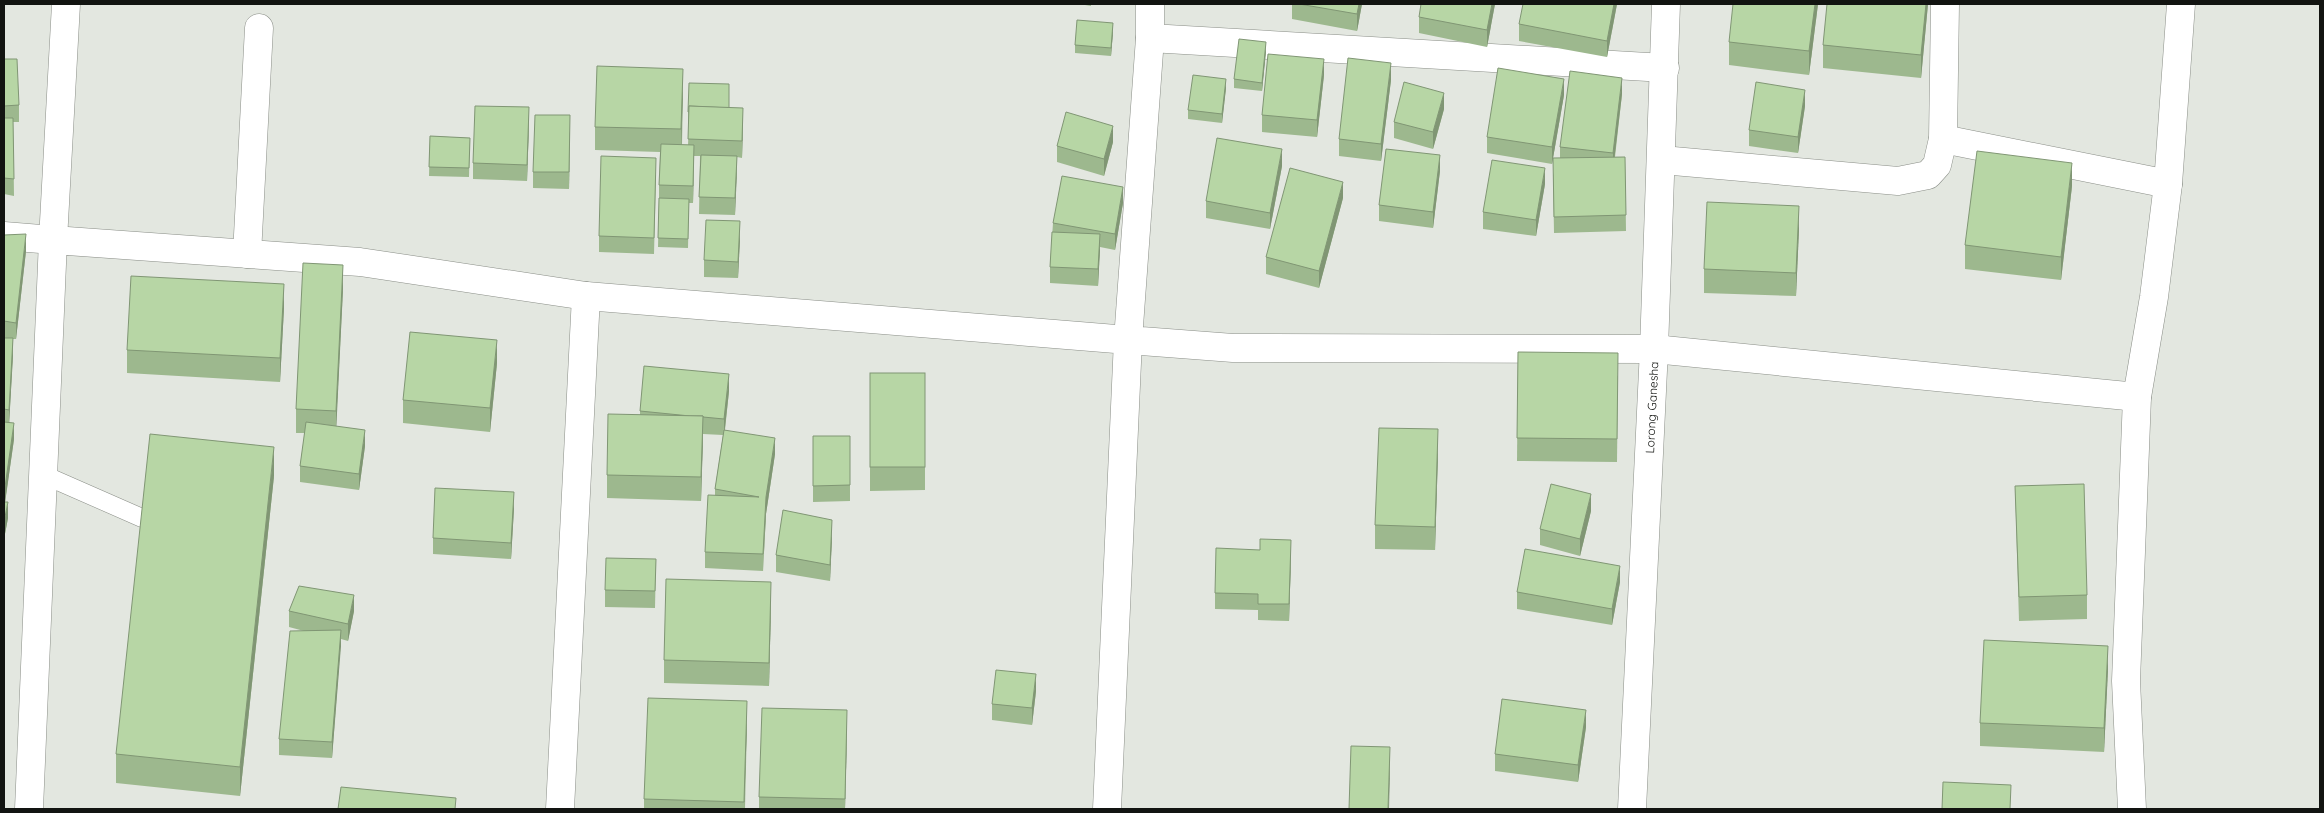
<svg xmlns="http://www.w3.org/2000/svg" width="2324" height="813" viewBox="0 0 2324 813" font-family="Quicksand,sans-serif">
<rect width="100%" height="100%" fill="#e3e7e0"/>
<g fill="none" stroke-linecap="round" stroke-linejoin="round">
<g stroke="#8a8e87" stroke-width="19">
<polyline id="lane" points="44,475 142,518"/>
</g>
<g stroke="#8a8e87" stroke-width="29">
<g id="street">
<polyline points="1150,4 1150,38 1128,340 1233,348 1654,349 2137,397"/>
<polyline points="1150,38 1665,68"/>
<polyline points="1943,139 2168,184"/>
<polyline points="1662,160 1898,181 1928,175 1937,165 1943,139 1945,4"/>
<polyline points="4,236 53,240 66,4"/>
<polyline points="247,254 259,28"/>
<polyline points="29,809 53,240 360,262 586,296 1128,340 1107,809"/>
<polyline points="560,809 586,296"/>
<path id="s1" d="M 1632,809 L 1654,349 L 1666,4"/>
<polyline points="2132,809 2126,681 2137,397 2154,297 2168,184 2181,4"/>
</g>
</g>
<use href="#lane" stroke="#fff" stroke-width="18"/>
<use href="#street" stroke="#fff" stroke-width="28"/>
</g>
<g fill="#9db88e">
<polygon points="1079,4 1091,4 1091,6"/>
<polygon points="1292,4 1362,4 1357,31 1292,19"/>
<polygon points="1495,4 1487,47 1419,33 1419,17"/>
<polygon points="1617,4 1607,57 1519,41 1519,24"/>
<polygon points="1818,4 1809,75 1729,65 1729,42"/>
<polygon points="1928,4 1921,78 1823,68 1823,45"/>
<polygon points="1113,32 1111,56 1075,53 1075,45"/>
<polygon points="1266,51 1262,91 1234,88 1234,79"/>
<polygon points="4,59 19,105 19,122 13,122 14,196 4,194"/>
<polygon points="1324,75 1317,137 1262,132 1262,115"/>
<polygon points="1391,80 1381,161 1339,156 1339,139"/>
<polygon points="1226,88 1222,123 1188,119 1188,110"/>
<polygon points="683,92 682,145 688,145 689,121 688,121 688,112 729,108 743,125 742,158 737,157 735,215 699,214 700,156 694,156 693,203 689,203 688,248 658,247 659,202 659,185 660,152 595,150 595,127"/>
<polygon points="1622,94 1615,157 1625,157 1626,231 1554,233 1553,175 1560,158 1560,147"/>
<polygon points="1564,95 1552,164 1487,153 1487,137"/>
<polygon points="1805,106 1798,153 1749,146 1749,130"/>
<polygon points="1444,109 1433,149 1394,138 1394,122"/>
<polygon points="529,123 527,181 473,179 473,163"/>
<polygon points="570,132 569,189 533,188 533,172"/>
<polygon points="430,136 470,138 469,177 429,176"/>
<polygon points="1113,142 1104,176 1057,162 1057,146"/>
<polygon points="1282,166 1270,229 1206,218 1206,201"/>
<polygon points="1440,171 1433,228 1379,221 1379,205"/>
<polygon points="656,175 654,254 599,252 599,236"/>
<polygon points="1545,184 1536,236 1483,229 1483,212"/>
<polygon points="2072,186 2061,280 1965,269 1965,245"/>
<polygon points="1343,198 1319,288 1266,274 1266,257"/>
<polygon points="1123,203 1115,250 1100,247 1098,286 1050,283 1050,267 1053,223"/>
<polygon points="1799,229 1796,296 1704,293 1704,269"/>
<polygon points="4,235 26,251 16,339 13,339 13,355 9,423 14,439 5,502 8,518 4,539"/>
<polygon points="740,238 738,278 704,277 704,260"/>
<polygon points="343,289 336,426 365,446 359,490 300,482 300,466 305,433 296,433 296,409"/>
<polygon points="284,308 280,382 127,373 127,350"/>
<polygon points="1518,352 1618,376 1617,462 1517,461"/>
<polygon points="497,363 490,432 403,423 403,400"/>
<polygon points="870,373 925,373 925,490 870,491"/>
<polygon points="729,391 725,430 775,454 766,514 763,571 705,568 705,552 715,495 715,489 723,435 703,434 701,501 607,498 607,475 640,415 640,411"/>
<polygon points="813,436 850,436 850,501 813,502"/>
<polygon points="1438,453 1435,550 1375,549 1375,525"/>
<polygon points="274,476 240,796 116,783 116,754"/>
<polygon points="2015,486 2087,595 2087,619 2019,621"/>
<polygon points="514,508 511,559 433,554 433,538"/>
<polygon points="1591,511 1580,556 1540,545 1540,529"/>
<polygon points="832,537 830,581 776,572 776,555"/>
<polygon points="1291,557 1289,621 1258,620 1258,610 1215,609 1215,593"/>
<polygon points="656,559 655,608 605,607 605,590"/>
<polygon points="1620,582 1612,625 1517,609 1517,592"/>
<polygon points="771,605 769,686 664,683 664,660"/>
<polygon points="289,611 354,611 348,641 341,639 332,758 279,755 279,739 304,631 289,627"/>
<polygon points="2108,669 2104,752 1980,746 1980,723"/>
<polygon points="1036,691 1032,725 992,720 992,704"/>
<polygon points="747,724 745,809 644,809 644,799"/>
<polygon points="1586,727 1578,782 1495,771 1495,754"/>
<polygon points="847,733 845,809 759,809 759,797"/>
</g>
<g fill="#809674">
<polygon points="1359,4 1362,4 1357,31 1357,14"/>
<polygon points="1492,4 1495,4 1487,47 1487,30"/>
<polygon points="1614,4 1617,4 1607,57 1607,41"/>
<polygon points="1815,4 1818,4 1809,75 1809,51"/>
<polygon points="1926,4 1928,4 1921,78 1921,55"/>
<polygon points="1113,23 1113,32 1111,56 1111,48"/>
<polygon points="1266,42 1266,51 1262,91 1262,83"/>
<polygon points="1324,59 1324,75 1317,137 1317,120"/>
<polygon points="1391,63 1391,80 1381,161 1381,144"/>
<polygon points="683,69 683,92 681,152 681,129"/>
<polygon points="1622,78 1622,94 1613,170 1613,153"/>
<polygon points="1226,79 1226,88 1222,123 1222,114"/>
<polygon points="1564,79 1564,95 1552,164 1552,147"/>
<polygon points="1805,90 1805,106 1798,153 1798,137"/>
<polygon points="1444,93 1444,109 1433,149 1433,132"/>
<polygon points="529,107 529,123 527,181 527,165"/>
<polygon points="743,108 743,125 742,158 742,141"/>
<polygon points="570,115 570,132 569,189 569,172"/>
<polygon points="1113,126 1113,142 1104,176 1104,159"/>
<polygon points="694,145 694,162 693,203 693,186"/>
<polygon points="1282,149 1282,166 1270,229 1270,213"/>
<polygon points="1440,155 1440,171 1433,228 1433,212"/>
<polygon points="737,156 737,172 735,215 735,198"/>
<polygon points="2072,163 2072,186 2061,280 2061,257"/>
<polygon points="1545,168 1545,184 1536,236 1536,220"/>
<polygon points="1343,182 1343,198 1319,288 1319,271"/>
<polygon points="1123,187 1123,203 1115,250 1115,234"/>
<polygon points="1799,206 1799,229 1796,296 1796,273"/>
<polygon points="740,221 740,238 738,278 738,262"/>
<polygon points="26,234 26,251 16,339 16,323"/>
<polygon points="1100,234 1100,250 1098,286 1098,269"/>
<polygon points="343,265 343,289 336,434 336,411"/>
<polygon points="284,284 284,308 280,382 280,358"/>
<polygon points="13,338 13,355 9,426 9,410"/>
<polygon points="497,340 497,363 490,432 490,408"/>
<polygon points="729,374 729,391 724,436 724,419"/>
<polygon points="703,416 703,440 701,501 701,477"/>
<polygon points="14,423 14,439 5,503 5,487"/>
<polygon points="1438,429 1438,453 1435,550 1435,527"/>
<polygon points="365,430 365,446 359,490 359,474"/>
<polygon points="775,438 775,454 766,514 763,571 766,497"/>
<polygon points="274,447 274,476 240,796 240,767"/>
<polygon points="514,492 514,508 511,559 511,543"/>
<polygon points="1591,494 1591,511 1580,556 1580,539"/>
<polygon points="8,502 8,518 4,539 4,522"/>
<polygon points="832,520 832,537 830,581 830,565"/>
<polygon points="1291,540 1291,557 1289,621 1289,604"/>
<polygon points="1620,566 1620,582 1612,625 1612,609"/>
<polygon points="771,582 771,605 769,686 769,663"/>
<polygon points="354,595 354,611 348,641 348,624"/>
<polygon points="341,630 341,646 332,758 332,742"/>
<polygon points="2108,646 2108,669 2104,752 2104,728"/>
<polygon points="1036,674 1036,691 1032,725 1032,708"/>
<polygon points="747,701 747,724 744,809 744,802"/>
<polygon points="847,710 847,733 845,809 845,799"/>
<polygon points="1586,710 1586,727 1578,782 1578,765"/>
<polygon points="1390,747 1390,771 1389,809 1388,809"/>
</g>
<g fill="#b7d6a5" stroke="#809674">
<polygon points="1299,4 1359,4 1357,14"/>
<polygon points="1421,4 1492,4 1487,30 1419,17"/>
<polygon points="1523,4 1614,4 1607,41 1519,24"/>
<polygon points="1733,4 1815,4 1809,51 1729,42"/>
<polygon points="1827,4 1926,4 1921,55 1823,45"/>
<polygon points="1077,20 1113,23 1111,48 1075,45"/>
<polygon points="1239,39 1266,42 1262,83 1234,79"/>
<polygon points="1268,54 1324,59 1317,120 1262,115"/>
<polygon points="1348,58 1391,63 1381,144 1339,139"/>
<polygon points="4,59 17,59 19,105 4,106"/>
<polygon points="597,66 683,69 681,129 595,127"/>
<polygon points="1498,68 1564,79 1552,147 1487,137"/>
<polygon points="1570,71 1622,78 1613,153 1560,147"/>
<polygon points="1193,75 1226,79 1222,114 1188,110"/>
<polygon points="1404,82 1444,93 1433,132 1394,122"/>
<polygon points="1756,82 1805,90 1798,137 1749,130"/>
<polygon points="689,83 729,84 729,108 689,106 689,112 688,112"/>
<polygon points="475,106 529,107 527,165 473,163"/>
<polygon points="689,106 743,108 742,141 688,139"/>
<polygon points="1066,112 1113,126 1104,159 1057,146"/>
<polygon points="535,115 570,115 569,172 533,172"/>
<polygon points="4,118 13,118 14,179 4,178"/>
<polygon points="430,136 470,138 469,168 429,167"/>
<polygon points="1217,138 1282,149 1270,213 1206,201"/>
<polygon points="661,144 694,145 693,186 659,185"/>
<polygon points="1386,149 1440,155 1433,212 1379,205"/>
<polygon points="1977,151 2072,163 2061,257 1965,245"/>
<polygon points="701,155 737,156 735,198 699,197"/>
<polygon points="601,156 656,158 654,238 599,236"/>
<polygon points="1625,157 1626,215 1554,217 1553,158"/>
<polygon points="1492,160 1545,168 1536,220 1483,212"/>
<polygon points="1290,168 1343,182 1319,271 1266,257"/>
<polygon points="1062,176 1123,187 1115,234 1053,223"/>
<polygon points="659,198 689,199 688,239 658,238"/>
<polygon points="1707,202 1799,206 1796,273 1704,269"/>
<polygon points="706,220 740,221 738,262 704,260"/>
<polygon points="1052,232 1100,234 1098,269 1050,267"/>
<polygon points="26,234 16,323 4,321 4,235"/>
<polygon points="303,263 343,265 336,411 296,409"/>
<polygon points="131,276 284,284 280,358 127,350"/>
<polygon points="410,332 497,340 490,408 403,400"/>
<polygon points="4,338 13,338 9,410 4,409"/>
<polygon points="1518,352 1618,353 1617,439 1517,438"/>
<polygon points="644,366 729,374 724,419 703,417 703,416 690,416 640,411"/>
<rect x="870" y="373" width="55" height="94"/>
<polygon points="608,414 703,416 701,477 607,475"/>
<polygon points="4,422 14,423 5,487 4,486"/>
<polygon points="306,422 365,430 359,474 300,466"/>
<polygon points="1379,428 1438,429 1435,527 1375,525"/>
<polygon points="724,430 775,438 766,497 763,554 705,552 708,495 759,497 715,489"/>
<polygon points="150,434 274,447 240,767 116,754"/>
<polygon points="813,436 850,436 850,485 813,486"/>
<polygon points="1551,484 1591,494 1580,539 1540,529"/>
<polygon points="2084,484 2087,595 2019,597 2015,486"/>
<polygon points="435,488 514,492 511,543 433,538"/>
<polygon points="4,502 8,502 4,522"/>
<polygon points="783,510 832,520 830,565 776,555"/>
<polygon points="1260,539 1291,540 1289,604 1258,604 1258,594 1215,593 1216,548 1260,550"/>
<polygon points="1525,549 1620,566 1612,609 1517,592"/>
<polygon points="606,558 656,559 655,591 605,590"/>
<polygon points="666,579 771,582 769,663 664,660"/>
<polygon points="299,586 354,595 348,624 289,611"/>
<polygon points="341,630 332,742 279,739 290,631"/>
<polygon points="1984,640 2108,646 2104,728 1980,723"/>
<polygon points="996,670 1036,674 1032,708 992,704"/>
<polygon points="648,698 747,701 744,802 644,799"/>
<polygon points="1502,699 1586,710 1578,765 1495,754"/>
<polygon points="762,708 847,710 845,799 759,797"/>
<polygon points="1351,746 1390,747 1388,809 1349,809"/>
<polygon points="1943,782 2011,785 2010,809 1942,809"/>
<polygon points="341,787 456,798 455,809 338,809"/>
</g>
<g text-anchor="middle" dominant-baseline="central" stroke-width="4.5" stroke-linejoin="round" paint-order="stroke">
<g font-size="12" fill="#121411" stroke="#e3e7e0">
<text stroke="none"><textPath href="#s1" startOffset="402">Lorong Ganesha</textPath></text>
</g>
</g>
<rect width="2324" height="813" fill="none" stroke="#121411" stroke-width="10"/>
</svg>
